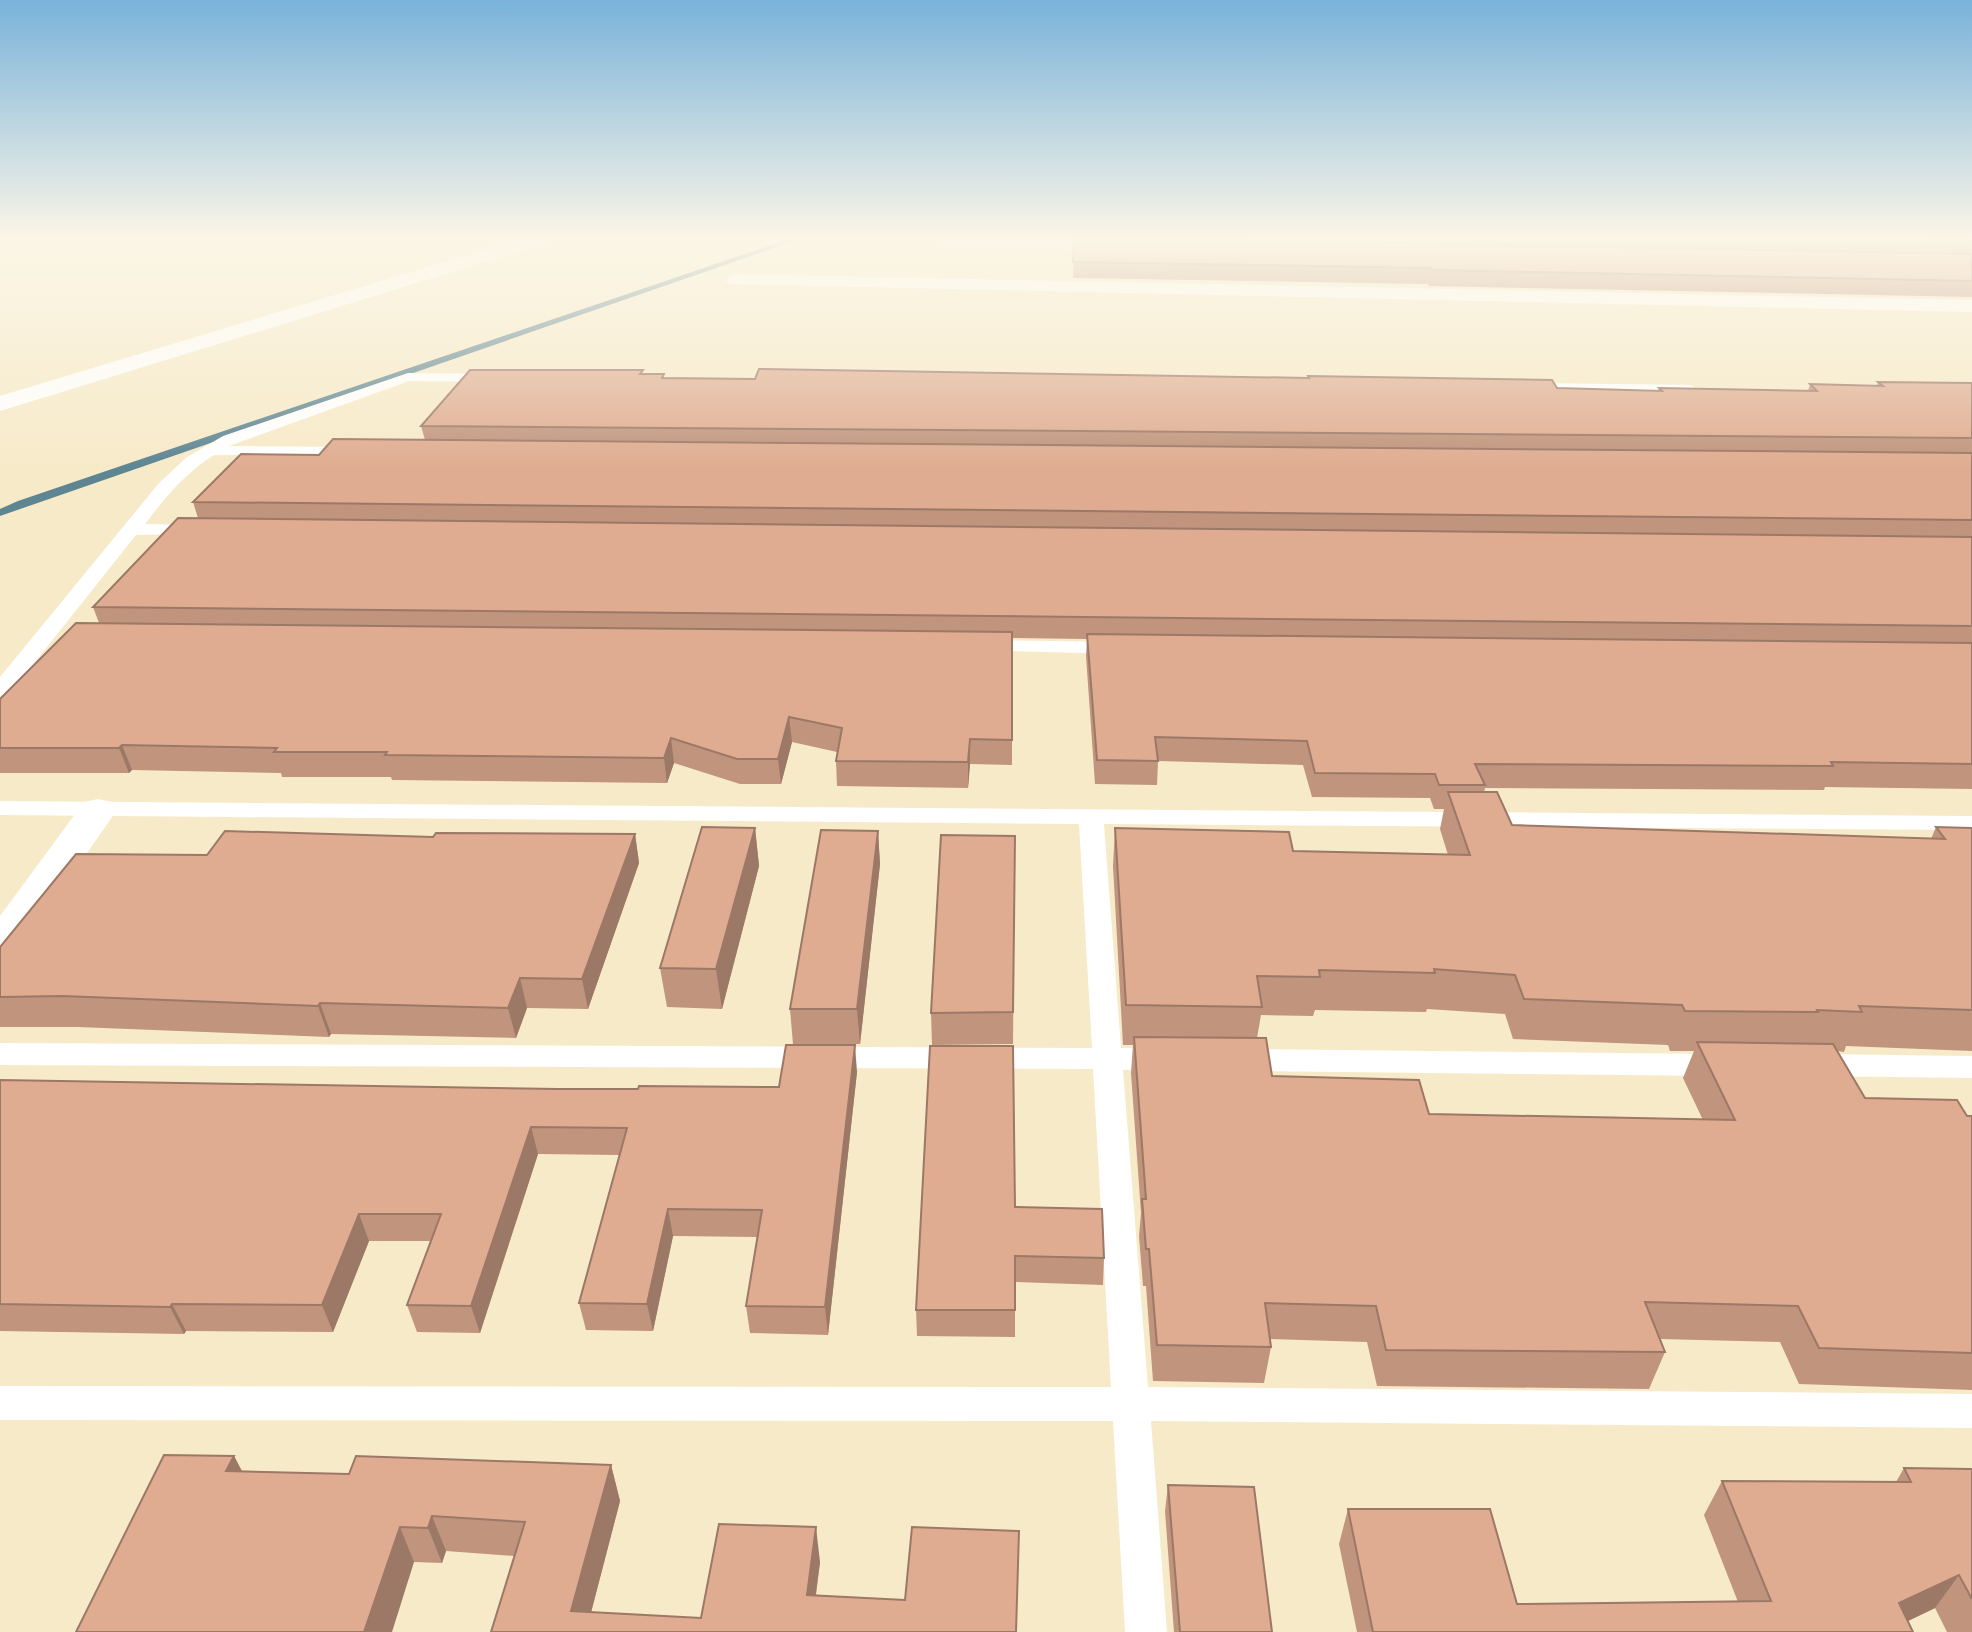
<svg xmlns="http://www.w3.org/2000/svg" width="1972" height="1632" viewBox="0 0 1972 1632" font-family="'Nunito Sans',sans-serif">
<rect width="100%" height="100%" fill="#f7eac9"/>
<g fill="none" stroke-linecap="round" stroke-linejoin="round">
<polygon fill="#5d8592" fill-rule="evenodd" points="786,240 797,240 0,516 0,509 18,501"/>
<g fill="#fff" fill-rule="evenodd">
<polygon points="936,240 1107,242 1113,246 1107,250 940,247 936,246"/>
<path d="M 408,373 L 498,374 L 505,378 L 498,382 L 409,381 L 229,446 L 354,447 L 362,452 L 360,455 L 214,455 C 185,473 165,498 145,524 L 200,525 L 209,530 L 206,534 L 136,535 L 8,696 L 0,698 L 0,677 L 159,483 L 187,457 L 223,436 Z"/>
<polygon points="1539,383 1691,385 1699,390 1691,395 1534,391 1531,388"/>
<polygon points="978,640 1121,642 1128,644 1131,648 1128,652 1121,654 971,650 968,646 971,642"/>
<polygon points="0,801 1972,816 1972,830 1104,824 1121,1048 1163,1048 1174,1051 1178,1059 1174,1067 1163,1070 1123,1070 1148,1387 1972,1394 1972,1428 1151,1421 1167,1632 1125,1632 1113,1421 0,1420 0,1386 1111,1387 1093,1069 0,1065 0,1043 1092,1048 1079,824 0,815"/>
<polygon points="1238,1049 1719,1054 1730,1057 1734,1065 1730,1073 1719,1076 1238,1071 1227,1068 1223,1060 1227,1052"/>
<polygon points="1812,1054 1972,1056 1972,1078 1812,1076 1801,1073 1797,1065 1801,1057"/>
</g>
<g fill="#fff" fill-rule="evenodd">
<polygon points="736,274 1972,300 1972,312 729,284 726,280 729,276"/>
<polygon points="98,799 112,802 117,810 15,956 0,960 0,916 84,802"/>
</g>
<polygon fill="#fff" fill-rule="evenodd" points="517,240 545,240 543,244 0,411 0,396"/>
</g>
<g fill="#c0947d" fill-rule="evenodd">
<polygon points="1074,240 1972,240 1972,297 1429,286 1428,284 1073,278"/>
<path d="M 643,374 L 664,378 L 755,379 L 1308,378 L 1308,376 L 1557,388 L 1658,391 L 1659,388 L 1808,391 L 1810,384 L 1877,386 L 1878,382 L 1972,383 L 1972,789 L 1825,787 L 1824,790 L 1485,788 L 1484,792 L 1512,825 L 1931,839 L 1936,827 L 1972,828 L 1972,1051 L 1846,1046 L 1844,1052 L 1837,1051 L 1865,1098 L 1972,1116 L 1972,1390 L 1799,1384 L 1780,1342 L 1660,1339 L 1665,1352 L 1649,1389 L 1377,1386 L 1367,1342 L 1270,1339 L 1271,1347 L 1264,1383 L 1153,1381 L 1146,1286 L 1143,1286 L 1139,1236 L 1141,1213 L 1131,1073 L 1133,1045 L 1123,1045 L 1113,866 L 1115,828 L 1293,851 L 1448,855 L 1440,829 L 1444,809 L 1434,809 L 1430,798 L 1312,797 L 1303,765 L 1158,761 L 1157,785 L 1095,784 L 1086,656 L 1087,639 L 1012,638 L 1012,765 L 970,764 L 968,788 L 837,786 L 836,761 L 837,752 L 792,742 L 781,784 L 740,784 L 674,763 L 667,783 L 392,780 L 391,777 L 282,777 L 281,773 L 132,770 L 129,773 L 0,773 L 0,699 L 99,623 L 93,607 L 198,518 L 193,502 L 319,455 L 425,440 L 421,426 ZM 1427,1009 L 1505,1014 L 1513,1039 L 1668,1045 L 1670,1051 L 1694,1051 L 1683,1078 L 1703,1120 L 1429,1114 L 1272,1076 L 1257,1038 L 1261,1015 L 1313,1016 L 1315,1010 L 1426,1012 Z"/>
<polygon points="755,828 759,866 722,1009 667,1007 660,968"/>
<polygon points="878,831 880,864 860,1044 793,1044 790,1009"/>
<polygon points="635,834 639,863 588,1009 527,1008 516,1038 331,1034 329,1037 78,1027 0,1027 0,947 207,855 433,837"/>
<polygon points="1015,836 1013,1044 932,1045 931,1013"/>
<polygon points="857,1072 828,1335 750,1333 746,1306 757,1237 673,1236 653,1331 586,1330 579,1303 620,1155 538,1154 480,1333 417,1332 407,1305 431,1241 369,1241 333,1332 186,1331 184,1334 0,1331 0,1080 558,1089 779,1087"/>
<polygon points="1015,1207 1104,1258 1103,1285 1015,1282 1015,1337 917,1336 916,1310"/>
<polygon points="234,1456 242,1471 349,1474 611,1465 620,1501 591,1612 701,1618 820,1562 816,1595 1016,1632 491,1632 515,1556 446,1551 442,1563 414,1562 76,1632"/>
<polygon points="1904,1468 1972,1469 1972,1632 1947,1632 1935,1608 1908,1621 1913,1632 1357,1632 1339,1544 1348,1509 1517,1604 1738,1602 1704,1515 1722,1481 1896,1482"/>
<polygon points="1168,1485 1272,1632 1174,1632 1165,1511"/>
</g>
<g fill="#9c7866">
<polygon points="789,717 792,742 781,784 778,759"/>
<polygon points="671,738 674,763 667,783 664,758"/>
<polygon points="970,739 970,764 968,788 968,762"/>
<polygon points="122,745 132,770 129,773 119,748"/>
<polygon points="755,828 759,866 722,1009 716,969"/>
<polygon points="878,831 880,864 860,1044 857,1009"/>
<polygon points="635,834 639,863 588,1009 582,979"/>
<polygon points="520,978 527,1008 516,1038 508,1008"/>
<polygon points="320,1003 331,1034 329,1037 318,1006"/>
<polygon points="855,1045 857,1072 828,1335 825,1307"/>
<polygon points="531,1127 538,1154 480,1333 471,1306"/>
<polygon points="668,1209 673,1236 653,1331 647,1304"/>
<polygon points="359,1214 369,1241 333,1332 322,1305"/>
<polygon points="172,1304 186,1331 184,1334 170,1307"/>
<polygon points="234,1456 252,1491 226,1471"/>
<polygon points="611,1465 620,1501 586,1632 571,1611"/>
<polygon points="432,1516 446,1551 442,1563 428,1528"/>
<polygon points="400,1527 414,1562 392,1632 364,1632"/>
<polygon points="816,1527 820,1562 811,1629 807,1595"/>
<polygon points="1959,1575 1935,1608 1885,1632 1899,1603"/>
</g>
<g fill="#dfac91" stroke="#9c7866" stroke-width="2">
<polygon points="1074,240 1243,240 1972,254 1972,281 1432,270 1430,268 1073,262"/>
<polygon points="1928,240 1972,240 1972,241"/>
<polygon points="759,369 1309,378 1308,376 1552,380 1557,388 1662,391 1659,388 1817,391 1810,384 1883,386 1878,382 1972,383 1972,438 421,426 470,370 643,370 640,374 664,374 662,378 755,379"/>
<polygon points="333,439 1972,453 1972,520 193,502 241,454 319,455"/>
<polygon points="178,518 1972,537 1972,626 93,607"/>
<polygon points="76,623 1012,632 1012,740 970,739 968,762 836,761 842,728 789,717 778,759 737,759 671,738 664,758 385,755 387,752 274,752 277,748 122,745 119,748 0,748 0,699"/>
<polygon points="1087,634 1972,643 1972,764 1831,762 1833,766 1475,764 1485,785 1439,785 1435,774 1315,773 1307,741 1155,737 1158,761 1097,760"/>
<polygon points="1448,792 1497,792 1512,825 1945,839 1936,827 1972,828 1972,1010 1859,1006 1862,1012 1817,1010 1818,1012 1685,1011 1682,1005 1524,999 1515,975 1434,969 1435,973 1319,970 1320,977 1257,976 1262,1007 1126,1005 1115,828 1289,832 1293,851 1470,855"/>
<polygon points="702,827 755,828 716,969 660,968"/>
<polygon points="821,830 878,831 857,1009 790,1009"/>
<polygon points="225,831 433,837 436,833 635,834 582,979 520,978 508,1008 320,1003 318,1006 63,996 0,997 0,947 76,854 207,855"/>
<polygon points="941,835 1015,836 1013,1012 931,1013"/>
<polygon points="1134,1037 1266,1038 1272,1076 1419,1080 1429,1114 1735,1120 1697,1042 1833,1044 1865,1098 1957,1100 1967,1116 1972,1116 1972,1353 1819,1348 1798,1306 1645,1302 1665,1352 1386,1350 1376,1306 1265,1303 1271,1347 1157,1345 1149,1249 1146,1249 1142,1199 1146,1199"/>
<polygon points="786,1045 855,1045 825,1307 746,1306 762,1210 668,1209 647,1304 579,1303 627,1128 531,1127 471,1306 407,1305 441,1214 359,1214 322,1305 172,1304 170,1307 0,1304 0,1080 558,1089 638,1089 639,1086 779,1087"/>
<polygon points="930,1046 1013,1046 1015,1207 1102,1209 1104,1258 1015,1256 1015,1310 916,1310"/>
<polygon points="164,1455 234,1456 226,1471 349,1474 356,1456 611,1465 571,1611 701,1618 719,1524 816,1527 807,1595 905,1600 912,1527 1019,1531 1016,1632 491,1632 525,1522 432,1516 428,1528 400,1527 364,1632 76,1632"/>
<polygon points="1904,1468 1972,1469 1972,1599 1959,1575 1899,1603 1913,1632 1373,1632 1348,1509 1490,1509 1517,1604 1771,1601 1722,1481 1911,1482"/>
<polygon points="1168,1485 1254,1487 1272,1632 1180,1632"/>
</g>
<linearGradient id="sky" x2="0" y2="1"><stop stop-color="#79b2da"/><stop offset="0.51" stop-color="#fbf6e7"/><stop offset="1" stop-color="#fbf6e7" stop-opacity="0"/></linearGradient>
<rect width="1972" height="468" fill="url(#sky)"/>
</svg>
